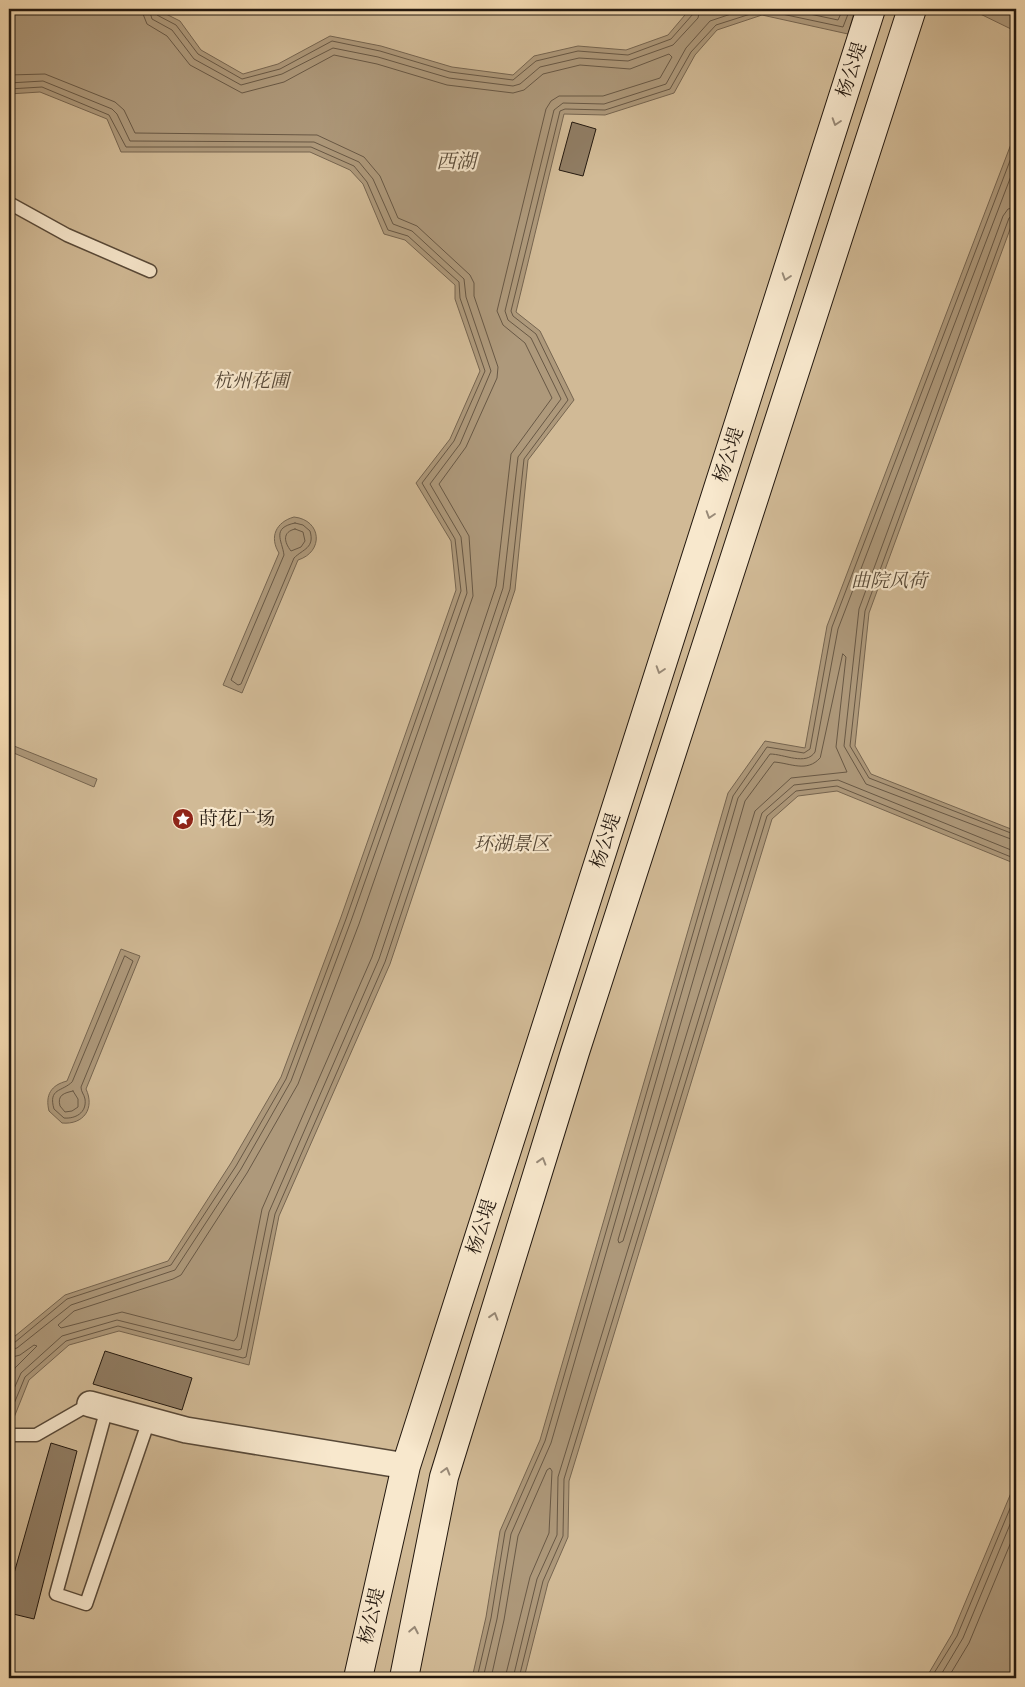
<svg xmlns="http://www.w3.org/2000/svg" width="1025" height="1687" viewBox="0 0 1025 1687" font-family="'IM FELL DW Pica','Noto Serif SC',serif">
<rect width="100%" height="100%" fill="#f5dbb2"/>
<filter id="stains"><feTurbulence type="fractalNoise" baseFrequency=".004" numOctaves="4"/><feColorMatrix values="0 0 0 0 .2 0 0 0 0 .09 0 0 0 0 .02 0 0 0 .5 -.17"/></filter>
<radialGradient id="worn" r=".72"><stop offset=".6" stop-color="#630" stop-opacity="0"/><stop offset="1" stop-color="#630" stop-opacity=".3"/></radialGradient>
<rect fill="#d1ba96" stroke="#7a6952" x="9" y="9" width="1007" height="1669"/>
<g fill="#ae997b" stroke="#766550">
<polygon points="9,9 156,9 180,21 201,50 243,74 278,64 330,36 381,46 452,67 513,75 534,56 578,46 626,50 668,35 690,9 855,9 848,34 762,15 717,30 695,55 674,93 605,115 564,114 516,312 540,331 574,400 528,460 515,590 390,964 279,1216 249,1365 119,1331 69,1345 29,1380 9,1430 9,1341 65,1295 168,1261 231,1163 281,1077 341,917 456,590 451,541 416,483 450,439 480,371 455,299 455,285 405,240 384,234 363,184 350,170 310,152 121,152 107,119 40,92 9,94"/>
<polygon points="970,9 1011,9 1016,11 1016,36 1011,29"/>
<polygon points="1016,131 1016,213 869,613 855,746 871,774 1016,831 1016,864 837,791 798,796 772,819 569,1481 568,1537 548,1583 524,1678 472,1678 486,1617 500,1531 540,1440 728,793 765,741 805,748 827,626"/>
<path d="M 294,517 C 322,520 324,552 298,560 L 242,693 L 223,685 L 279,553 C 269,537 276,522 294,517 Z"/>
<polygon points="9,744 97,779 94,787 9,751"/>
<path d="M 121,949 L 140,956 L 86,1089 C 95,1108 84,1125 62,1123 L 49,1111 C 45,1095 51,1085 67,1081 Z"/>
<polygon points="1016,1481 1016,1678 926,1678 952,1634"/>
</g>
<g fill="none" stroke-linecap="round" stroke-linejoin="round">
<g stroke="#685845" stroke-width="1">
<polyline points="149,9 152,19 172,30 194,59 241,85 282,74 333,48 378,57 449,78 513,86 520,84 540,67 579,58 628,61 673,45 698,18 700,9"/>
<polyline points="155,9 157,15 176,25 198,54 242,79 280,69 332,41 380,51 450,72 513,80 536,61 578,51 628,55 671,39 693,14 694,9"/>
<polyline points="786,9 838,20 843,9"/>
<polyline points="9,75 45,74 115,102 124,110 135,133 317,135 364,157 380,176 398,218 417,226 470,275 474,283 474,296 498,367 497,378 466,447 439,484 469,536 473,596 359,924 298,1084 247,1173 181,1275 173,1279 74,1311 58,1325 61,1328 122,1312 234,1341 237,1337 262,1209 372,957 496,586 511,454 552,398 525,343 503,325 497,311 546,109 551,101 559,96 603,96 660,78 672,57 669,54 630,69 580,65 543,74 524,90 513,93 447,85 377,64 334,55 284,82 242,93 190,65 167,36 147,24 141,9"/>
<polyline points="9,83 43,81 112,109 117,114 130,141 314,142 359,162 373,179 393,224 412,231 464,279 466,297 491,371 460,444 430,484 461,537 467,593 351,921 291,1081 241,1169 175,1270 71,1305 17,1348 9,1350"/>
<polyline points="9,89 42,87 109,115 126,147 311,147 354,166 367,182 388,230 408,236 459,282 460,298 485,371 454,441 422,483 455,539 461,591 346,919 286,1079 236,1166 171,1265 67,1299 14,1343 9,1344"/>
<polyline points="1016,207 1008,209 1003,216 859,609 844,746 866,784 1016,841"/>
<polyline points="1016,214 1009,218 865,611 850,746 869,778 1016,835"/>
<path d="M 295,523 L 303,525 L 310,531 C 315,548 303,549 294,558 L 241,684 L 238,685 L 231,680 L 284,555 C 282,540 271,528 295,523 Z"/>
<path d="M 295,529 L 303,532 L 305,541 L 301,547 L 291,551 C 284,542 282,532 295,529 Z"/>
<path d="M 843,654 L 846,657 L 836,747 L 847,772 L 791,778 L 755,811 L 623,1241 L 619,1243 L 618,1240 L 745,801 L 774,762 C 790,763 807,773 820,758 Z"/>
<path d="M 125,956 L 133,961 L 81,1087 C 81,1092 84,1094 85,1099 C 87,1113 75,1119 64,1118 L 54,1109 C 48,1088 62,1092 72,1082 Z"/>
<path d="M 73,1091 L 78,1099 L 78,1107 L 72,1111 L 65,1112 L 60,1106 C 57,1095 64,1093 73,1091 Z"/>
<polyline points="9,1358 20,1355 34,1345 37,1346 15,1368 9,1380"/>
<polyline points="9,1400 21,1373 62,1336 117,1320 238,1350 241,1349 269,1212 379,959 503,588 518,457 561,399 531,338 508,320 505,311 554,110 563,103 604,104 666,84 686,48 710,21 746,9"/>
<polyline points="9,1416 25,1377 66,1341 118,1326 243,1358 246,1357 275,1214 385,962 510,589 524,459 568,400 536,334 513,316 511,311 560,111 565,109 605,110 670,89 691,52 716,25 763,10 843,27 850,9"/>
<polyline points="477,1678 491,1618 505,1532 545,1441 733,796 767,747 804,753 810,749 832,627 1016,145"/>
<path d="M 483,1678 L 497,1619 L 511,1534 L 551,1443 L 738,798 L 770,754 C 784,754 806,766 815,752 L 838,629 L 1016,163"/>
<polyline points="491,1678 504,1620 518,1536 547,1470 550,1468 552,1471 549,1533 530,1577 505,1678"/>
<polyline points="513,1678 537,1579 557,1535 558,1477 762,813 794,785 838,780 1016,852"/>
<polyline points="519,1678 543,1581 563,1536 564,1479 767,816 796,791 837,786 1016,859"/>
<polyline points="931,1678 957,1636 1016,1494"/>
<polyline points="939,1678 963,1638 1016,1510"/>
<polyline points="948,1678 969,1643 1016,1530"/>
</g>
</g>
<g fill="#907d64" stroke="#23180f">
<polygon points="572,122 596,129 583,176 559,170"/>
<polygon points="105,1351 192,1378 182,1410 93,1384"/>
<polygon points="51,1443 77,1451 34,1619 9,1613 9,1591"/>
</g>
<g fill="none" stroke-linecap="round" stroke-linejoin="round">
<g stroke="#584938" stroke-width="15">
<g id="service">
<polyline points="9,203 67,235 150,271"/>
<polyline points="107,1408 56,1594 86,1604 149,1420"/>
<polyline points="9,1435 36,1435 90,1404"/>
</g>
</g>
<g stroke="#584938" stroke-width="28">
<polyline id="minor" points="90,1404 186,1430 406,1466"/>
</g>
<g stroke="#23180f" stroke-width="30">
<g id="secondary">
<polyline points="358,1678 406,1466 871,9"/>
<polyline points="404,1678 444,1477 575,1052 912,9"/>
</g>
</g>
<use href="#service" stroke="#f8e8cd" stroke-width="12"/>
<use href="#minor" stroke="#f8e8cd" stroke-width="25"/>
<use href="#secondary" stroke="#f8e8cd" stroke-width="28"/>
</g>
<defs><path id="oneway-chevron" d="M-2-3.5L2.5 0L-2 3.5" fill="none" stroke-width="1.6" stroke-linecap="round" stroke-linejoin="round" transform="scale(1.25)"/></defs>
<g stroke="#988a78">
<use href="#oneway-chevron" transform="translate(836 122) rotate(108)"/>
<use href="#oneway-chevron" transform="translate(786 277) rotate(108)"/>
<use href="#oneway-chevron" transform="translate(710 515) rotate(108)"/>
<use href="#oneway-chevron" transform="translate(660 670) rotate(108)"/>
<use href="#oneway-chevron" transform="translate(542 1161) rotate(-73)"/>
<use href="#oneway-chevron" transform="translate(494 1316) rotate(-73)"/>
<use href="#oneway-chevron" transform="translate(446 1471) rotate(-74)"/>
<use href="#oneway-chevron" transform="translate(414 1630) rotate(-79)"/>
</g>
<defs>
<g id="sight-disc" transform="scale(1.125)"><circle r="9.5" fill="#8f2418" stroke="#f8e8cd"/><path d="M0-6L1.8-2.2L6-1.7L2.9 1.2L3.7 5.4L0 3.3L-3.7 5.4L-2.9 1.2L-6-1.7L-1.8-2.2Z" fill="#fff"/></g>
</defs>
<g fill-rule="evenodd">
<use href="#sight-disc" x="183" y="819"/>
</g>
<g text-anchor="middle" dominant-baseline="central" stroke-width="4.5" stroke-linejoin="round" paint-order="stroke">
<g font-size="19" fill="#23180f" stroke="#f8e8cd">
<text transform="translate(852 70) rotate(-72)">杨公堤</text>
<text transform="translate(729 455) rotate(-72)">杨公堤</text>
<text transform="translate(606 841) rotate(-72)">杨公堤</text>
<text transform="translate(482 1227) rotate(-72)">杨公堤</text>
<text transform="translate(372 1616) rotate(-77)">杨公堤</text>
</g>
<g font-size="19" font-style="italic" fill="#574938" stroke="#f8e8cd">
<text x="251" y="381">杭州花圃</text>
<text x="889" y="581">曲院风荷</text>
<text x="512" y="844">环湖景区</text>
</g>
<g font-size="19" fill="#23180f" stroke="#f8e8cd" text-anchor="start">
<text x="199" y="819">莳花广场</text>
</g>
<g font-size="20" font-style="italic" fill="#5b4c3a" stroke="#f8e8cd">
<text x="456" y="162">西湖</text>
</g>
</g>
<rect width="1025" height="1687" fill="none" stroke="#f5dbb2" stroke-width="30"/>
<rect x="10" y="10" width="1005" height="1667" fill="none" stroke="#23180f" stroke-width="2.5"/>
<rect x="15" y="15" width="995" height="1657" fill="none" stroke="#23180f"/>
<rect width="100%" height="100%" filter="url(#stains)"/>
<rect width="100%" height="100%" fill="url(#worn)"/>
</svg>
